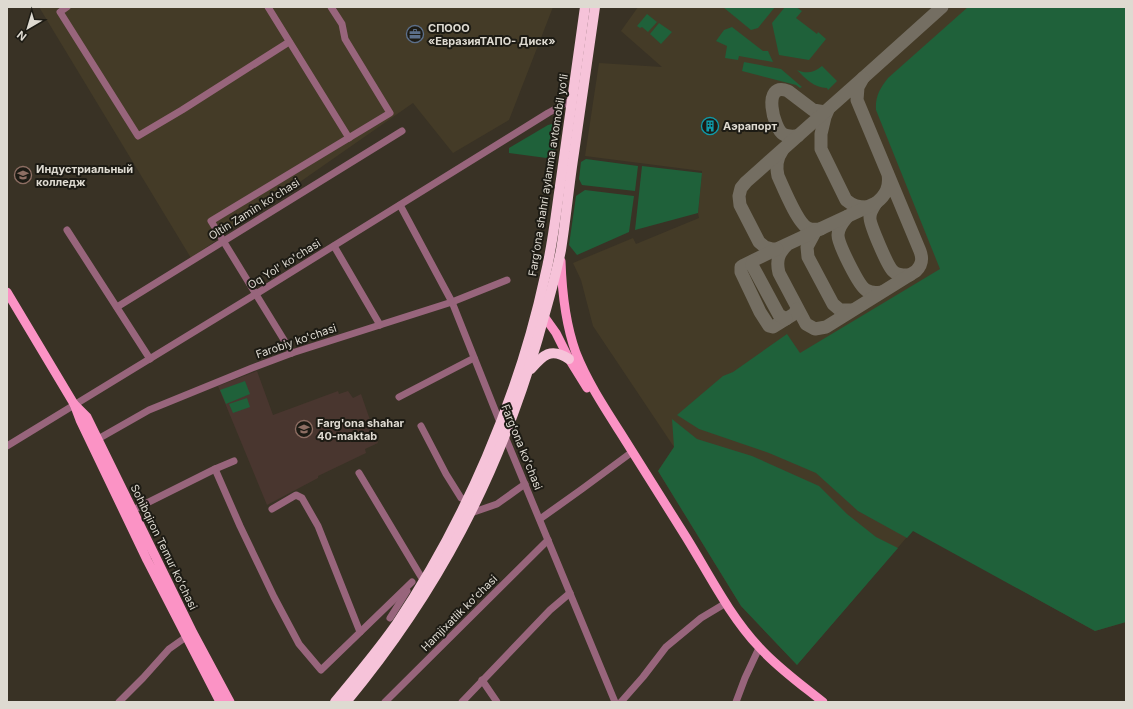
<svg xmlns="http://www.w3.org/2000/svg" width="1133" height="709" viewBox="0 0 1133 709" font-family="Inter,sans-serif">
<rect width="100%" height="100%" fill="#393225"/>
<g fill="#443b27">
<polygon points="39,7 553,7 509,120 453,153 413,103 191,258"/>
<polygon points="638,7 1126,7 1126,622 1095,631 913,530 797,665 741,606 658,471 674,447 593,326 581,280 573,263 633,238 636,244 699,218 698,213 702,171 585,156 599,63 662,67 621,31"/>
</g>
<polygon fill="#49362f" points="257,371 273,415 338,391 339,394 348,391 353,398 361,394 378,443 365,449 366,453 318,476 318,478 267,505 218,386"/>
<g fill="#1f613a">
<polygon points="723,7 775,7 758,28 751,30"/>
<polygon points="785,7 796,7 802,11 796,18 817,34 818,32 826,39 809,60 779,55 772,23"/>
<path d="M 968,7 L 1126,7 L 1126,622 L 1095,631 L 913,531 L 907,538 L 858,511 L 816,473 L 769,453 L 699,429 L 677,415 L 723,376 L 733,372 L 787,334 L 800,353 L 940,269 L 876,110 C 875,97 880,88 888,78 Z"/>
<polygon points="647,14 657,22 648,32 642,27 640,28 637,26"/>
<polygon points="659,23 672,32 661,44 650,34"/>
<polygon points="732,27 763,51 768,51 773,62 739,56 738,60 725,58 727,46 716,41 724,30"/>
<polygon points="744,62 781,69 802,87 800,88 796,85 742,71"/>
<path d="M 822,66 L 837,81 L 828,90 L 827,88 C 814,88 805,78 797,70 C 806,74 814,73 822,66 Z"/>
<polygon points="552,124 556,127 557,129 554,159 509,153 509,148 548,125"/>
<polygon points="586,159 638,166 635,191 582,185 579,179 581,162"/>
<polygon points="642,166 702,173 698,213 635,230"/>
<polygon points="585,190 634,196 629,232 577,255 569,245 576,196"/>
<polygon points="245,381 250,394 226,404 220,390"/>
<polygon points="247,398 250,407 233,413 229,404"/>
<polygon points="672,419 697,439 752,456 819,486 847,514 876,537 898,548 797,665 741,606 658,471 674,447"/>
</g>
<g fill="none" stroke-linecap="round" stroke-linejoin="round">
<g stroke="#746e62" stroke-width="13">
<polyline points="863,78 942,7"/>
<path d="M 828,110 L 825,117 L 821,134 L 821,149 L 846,200 C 853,206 858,207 867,207"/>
<path d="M 798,136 C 793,136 787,137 783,134 C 774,129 761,81 788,91 L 813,110 L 825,112"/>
<path d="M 782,151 C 776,159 776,167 778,176 C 783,187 798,224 808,228 C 812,230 817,229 821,229"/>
<path d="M 876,203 C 873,208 870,212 870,217 C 869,223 888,267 893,271 C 898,276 904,275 910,275"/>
<path d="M 848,216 C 843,222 838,227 838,235 C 838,244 859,286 866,290 C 871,293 876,293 881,292"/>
<polyline points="815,232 807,247 808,257 833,304 840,310 852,310"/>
<path d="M 788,244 C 778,253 776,261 779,273 L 806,324 L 815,329 L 826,327 L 916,271 C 922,265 923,259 920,251 L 857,100 L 858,87 L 863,78 L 746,182 L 741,188 L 739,196 L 740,205 L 759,242 L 765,247 L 772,249 L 777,249 L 876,203 C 886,195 890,187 888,174"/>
<polyline points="777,249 744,265 741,267 741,272 760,312 769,326 773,327 794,314 797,309"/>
<polyline points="753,261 752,265 779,315 786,319"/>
</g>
<g stroke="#98657c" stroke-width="7">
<polyline points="67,7 60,12 138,136 182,110 289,42"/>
<polyline points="268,7 349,138"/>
<polyline points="400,205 452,302 501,425"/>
<polyline points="67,230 150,359"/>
<polyline points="334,246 380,325"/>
<polyline points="117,307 402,131"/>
<polyline points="292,353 211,221 390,113 345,39 342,24 331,7"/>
<polyline points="399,397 474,358"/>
<polyline points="421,426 446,474 461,498 467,500"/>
<polyline points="504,434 615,702"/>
<polyline points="98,439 149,410 252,368 292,353 452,302 507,280"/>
<polyline points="7,446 256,294 548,113 572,100 575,100"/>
<polyline points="215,469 240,526 274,597 299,644 321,670 412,582"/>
<polyline points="359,473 423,580"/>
<polyline points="272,509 296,495 302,498 318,526 360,632"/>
<polyline points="133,510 215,469 234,461"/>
<polyline points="471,513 497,504 525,484"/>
<polyline points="540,519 582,489 628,455"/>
<polyline points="390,618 407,591"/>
<polyline points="482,680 497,702"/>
<polyline points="119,702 143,678 169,649 186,637"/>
<polyline points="385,702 548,540"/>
<polyline points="462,702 550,610 570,593"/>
<polyline points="621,702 643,677 666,647 701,618 726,603"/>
<polyline points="736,702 745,678 759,648"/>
</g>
<g stroke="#fb93c5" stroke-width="9">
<path d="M 561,261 C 562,292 565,323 576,353 C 587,381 604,407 620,432 C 642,467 664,502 686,537 C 709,574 729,615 759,647 C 778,668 802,685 823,702"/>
<polyline points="7,292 74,404"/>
<polyline points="541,312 556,333 569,359 587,388"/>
<polyline points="220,702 147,560 80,420 74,404 87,417 193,633 230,702"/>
</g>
<g stroke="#f6c3d9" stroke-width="10">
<path d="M 531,369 C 543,355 551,347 569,359"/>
<path d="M 335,702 C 356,677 377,652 396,625 C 465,522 519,397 545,276 C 553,244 556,212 561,179 C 569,122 577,64 585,7"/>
<path d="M 346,702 C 438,591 498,476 538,338 C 546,309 555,280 561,250 C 566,218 569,185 574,153 C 581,104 588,56 595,7"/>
</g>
</g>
<defs>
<g id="office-ring" transform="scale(0.9)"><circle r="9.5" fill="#1d1b14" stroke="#5c6f8a" stroke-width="1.5"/><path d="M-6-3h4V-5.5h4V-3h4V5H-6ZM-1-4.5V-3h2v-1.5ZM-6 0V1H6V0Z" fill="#5c6f8a"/></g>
<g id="building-ring" transform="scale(0.9)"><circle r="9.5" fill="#1d1b14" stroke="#0f9aa8" stroke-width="1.5"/><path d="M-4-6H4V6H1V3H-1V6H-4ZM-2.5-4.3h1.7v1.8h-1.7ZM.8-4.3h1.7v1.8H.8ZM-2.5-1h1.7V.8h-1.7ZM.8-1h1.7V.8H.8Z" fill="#0f9aa8"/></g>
<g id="university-ring" transform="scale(0.9)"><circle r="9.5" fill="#1d1b14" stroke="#8d6e63" stroke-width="1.5"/><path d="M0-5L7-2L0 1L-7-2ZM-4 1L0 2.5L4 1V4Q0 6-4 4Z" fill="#8d6e63"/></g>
<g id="school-ring" transform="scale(0.9)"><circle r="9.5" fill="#1d1b14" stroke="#8d6e63" stroke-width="1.5"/><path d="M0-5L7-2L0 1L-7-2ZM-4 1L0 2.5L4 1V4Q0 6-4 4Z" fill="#8d6e63"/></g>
</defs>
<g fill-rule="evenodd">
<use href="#office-ring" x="415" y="34"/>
<use href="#building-ring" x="710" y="126"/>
<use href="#university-ring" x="23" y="175"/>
<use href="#school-ring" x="304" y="429"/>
</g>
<g text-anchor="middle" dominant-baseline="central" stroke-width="4" stroke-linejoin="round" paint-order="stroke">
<g font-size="11" font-weight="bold" fill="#dedad1" stroke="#1d1b14" text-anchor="start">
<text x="428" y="28">СПООО<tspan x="428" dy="13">«ЕвразияТАПО- Диск»</tspan></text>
<text x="723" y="126">Аэрапорт</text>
<text x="36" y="169">Индустриальный<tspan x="36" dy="13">колледж</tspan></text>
<text x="317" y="423">Farg'ona shahar<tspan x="317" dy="13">40-maktab</tspan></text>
</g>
<g font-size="11" fill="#dedad1" stroke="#1d1b14">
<text transform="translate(548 175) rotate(-81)">Fargʻona shahri aylanma avtomobil yoʻli</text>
<text transform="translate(254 209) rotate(-32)">Oltin Zamin koʻchasi</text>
<text transform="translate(284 264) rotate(-32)">Oq Yol' ko'chasi</text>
<text transform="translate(296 341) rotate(-19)">Farobiy ko'chasi</text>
<text transform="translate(522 447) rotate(68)">Fargʻona koʻchasi</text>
<text transform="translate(164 547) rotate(64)">Sohibqiron Temur koʻchasi</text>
<text transform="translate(459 613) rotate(-45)">Hamjixatlik koʻchasi</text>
</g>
</g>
<rect width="1133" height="709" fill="none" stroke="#dedad1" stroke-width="16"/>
<g transform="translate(28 28) rotate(218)" stroke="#1d1b14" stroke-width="3" paint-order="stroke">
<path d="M0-3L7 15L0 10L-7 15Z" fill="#dedad1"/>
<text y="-6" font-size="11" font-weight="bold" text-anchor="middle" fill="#dedad1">N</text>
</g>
</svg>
